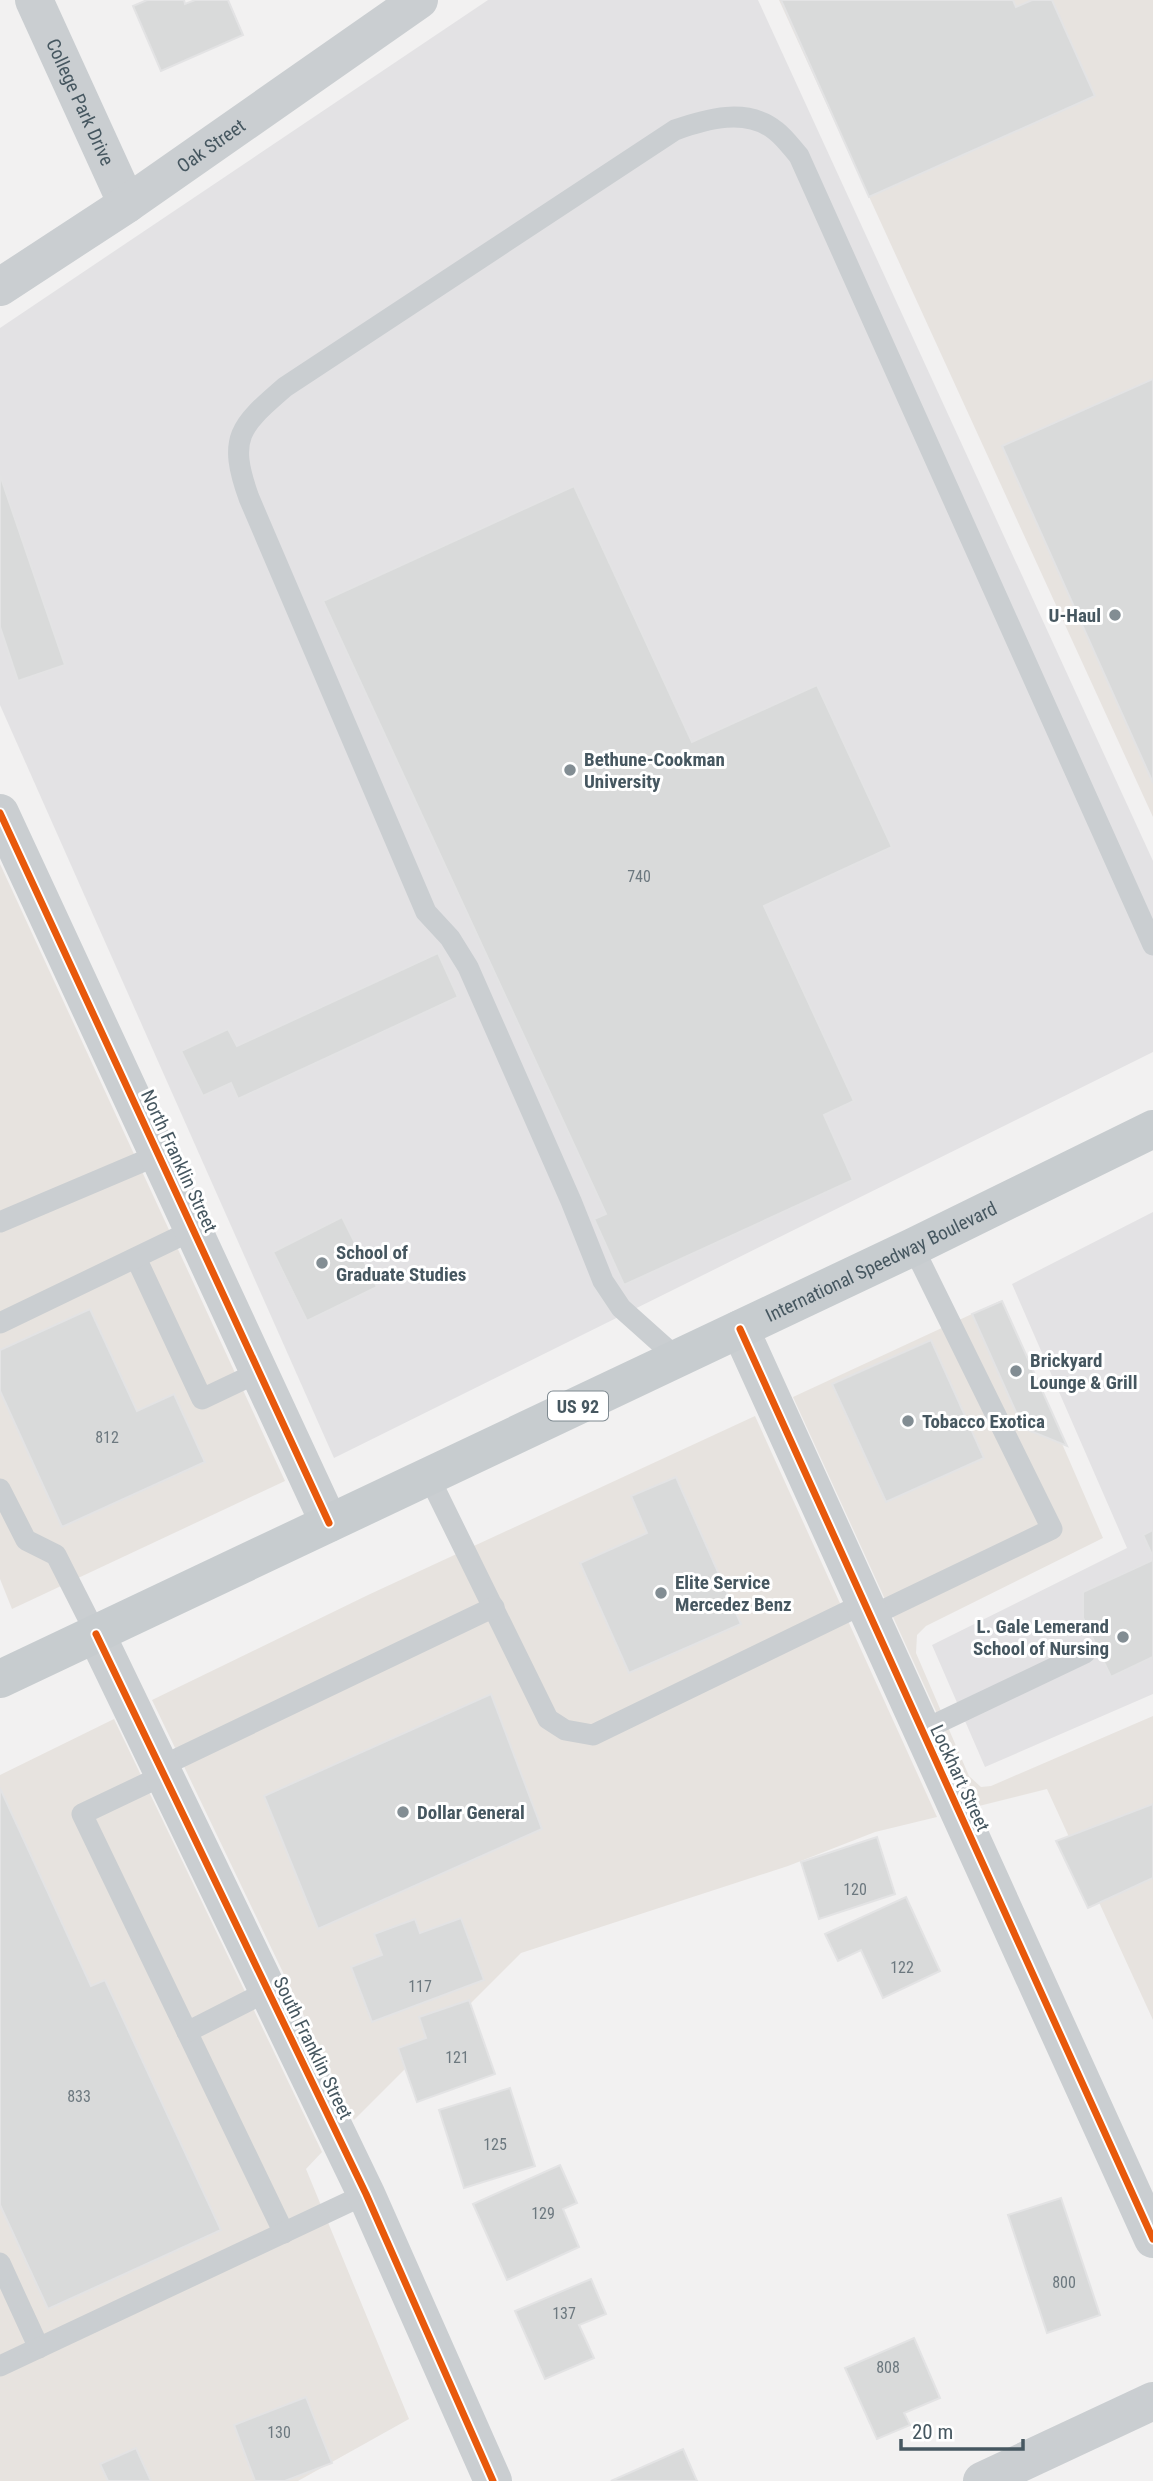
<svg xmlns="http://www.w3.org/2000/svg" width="1153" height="2481" viewBox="0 0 1153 2481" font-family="'Roboto Condensed',sans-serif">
<rect width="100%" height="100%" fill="#f2f1f1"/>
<g fill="#e7e3df">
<polygon points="779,0 1153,0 1153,817"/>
<polygon points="0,864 285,1481 12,1609 0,1579"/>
<polygon points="1000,1301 1103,1538 926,1626 917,1635 916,1653 969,1776 981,1787 991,1786 1153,1716 1153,2020 1047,1789 979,1806 793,1397"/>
<polygon points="755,1416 937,1817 875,1832 788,1866 521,1953 354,2120 152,1700 368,1595"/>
<polygon points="114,1719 322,2152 306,2169 409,2419 298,2481 0,2481 0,1775"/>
</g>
<g fill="#e3e2e4">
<polygon points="488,0 758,0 1153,861 1153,1052 334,1458 0,705 0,328"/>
<polygon points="1153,1212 1153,1694 985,1767 932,1645 1127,1548 1012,1284"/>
</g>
<g fill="#d9dada" stroke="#e3e3e4" stroke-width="2">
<polygon points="147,0 184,0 185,4 195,0 228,0 243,35 161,71 133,6"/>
<polygon points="781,0 1013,0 1016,7 1032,0 1052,0 1095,96 869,197"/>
<polygon points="1153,379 1153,783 1002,446"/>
<polygon points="0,475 65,665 18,681 0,627"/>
<polygon points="574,486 692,742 817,685 892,847 764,906 854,1101 824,1115 853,1180 624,1285 594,1219 606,1214 323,601"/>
<polygon points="438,953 458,997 238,1099 231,1083 203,1096 181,1051 228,1029 237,1046"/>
<polygon points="342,1217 377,1287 307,1321 273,1252"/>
<polygon points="1002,1301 1067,1446 1023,1428 972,1314"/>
<polygon points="90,1309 137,1411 174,1394 205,1462 62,1527 0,1391 0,1350"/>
<polygon points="931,1340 984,1458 886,1502 832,1384"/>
<polygon points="676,1477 741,1624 629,1673 580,1563 647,1533 631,1496"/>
<polygon points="1153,1530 1153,1557 1143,1535"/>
<polygon points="1153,1560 1153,1657 1111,1677 1083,1618 1083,1592"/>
<polygon points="491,1694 542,1829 318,1929 264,1796"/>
<polygon points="0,1788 91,1986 105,1980 221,2230 48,2309 0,2205"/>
<polygon points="1153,1804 1153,1878 1088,1908 1056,1841"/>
<polygon points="877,1837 895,1894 819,1919 801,1862"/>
<polygon points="906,1897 940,1971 883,1998 861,1950 838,1961 825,1934"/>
<polygon points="461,1918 484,1980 372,2022 351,1967 382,1955 374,1934 415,1919 420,1933"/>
<polygon points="469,2000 495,2074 417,2102 398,2048 426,2038 419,2017"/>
<polygon points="510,2088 535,2166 464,2188 439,2110"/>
<polygon points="560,2165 577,2203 563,2209 579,2247 507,2280 473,2204"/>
<polygon points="1061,2198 1100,2315 1047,2333 1008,2215"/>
<polygon points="591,2279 606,2314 579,2325 594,2358 545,2379 515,2311"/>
<polygon points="914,2338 940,2398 904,2413 910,2425 877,2439 845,2368"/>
<polygon points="306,2397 332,2463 285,2481 255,2481 234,2425"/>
<polygon points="136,2448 151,2481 108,2481 100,2464"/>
<polygon points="683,2449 697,2481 611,2481"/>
</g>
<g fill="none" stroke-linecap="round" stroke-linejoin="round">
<g stroke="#caced1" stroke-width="21">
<polyline points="0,1222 158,1155"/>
<polyline points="136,1258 202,1399 259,1372"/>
<polyline points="0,1323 193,1230"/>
<path d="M 678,1359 L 621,1308 L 603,1281 L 571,1201 L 468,967 L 450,938 L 426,912 L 249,498 C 227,437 240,426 285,387 L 675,130 C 706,119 747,107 776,131 C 785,138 792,148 799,156 L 1153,945"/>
<polyline points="429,1477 548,1719 565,1730 593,1735 863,1604"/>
<polyline points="0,1489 26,1540 56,1555 96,1634"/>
<polyline points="869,1617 1052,1529 913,1247"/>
<polyline points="921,1731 1085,1653"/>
<polyline points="160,1767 494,1607"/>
<polyline points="164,1775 82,1814 284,2233"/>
<polyline points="187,2032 268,1991"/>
<polyline points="0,2263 39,2348"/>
<polyline points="0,2366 366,2194"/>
</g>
<g stroke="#caced1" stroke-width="38">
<path id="s1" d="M 34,0 L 127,204"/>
<path id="s2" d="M 0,287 L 127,204 L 419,0"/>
<polyline points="0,813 329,1523"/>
<polyline points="740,1329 1153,2239"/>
<polyline points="96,1634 366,2194 493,2481"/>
<polyline points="982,2481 1153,2401"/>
</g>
<path stroke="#c7cccf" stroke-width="38" id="s3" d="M 0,1679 L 913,1247 L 1153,1129"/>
<g stroke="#fff" stroke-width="11">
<g id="cycleway">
<polyline points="0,813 329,1523"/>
<polyline points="740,1329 1153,2239"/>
<polyline points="96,1634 366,2194 493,2481"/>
</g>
</g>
<use href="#cycleway" stroke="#e8590c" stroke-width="7"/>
</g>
<g fill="#828d93" stroke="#fff" stroke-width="2.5">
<circle cx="1115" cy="615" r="7"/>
<circle cx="570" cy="770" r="7"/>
<circle cx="322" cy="1263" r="7"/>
<circle cx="1016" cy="1371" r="7"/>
<circle cx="908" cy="1421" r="7"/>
<circle cx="661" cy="1593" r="7"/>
<circle cx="1123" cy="1637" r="7"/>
<circle cx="403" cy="1812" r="7"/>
</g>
<g text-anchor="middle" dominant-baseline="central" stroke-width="6" stroke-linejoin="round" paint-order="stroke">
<g font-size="16" fill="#6c787f">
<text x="639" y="876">740</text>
<text x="107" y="1437">812</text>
<text x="855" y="1889">120</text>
<text x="902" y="1967">122</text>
<text x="420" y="1986">117</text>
<text x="457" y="2057">121</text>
<text x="79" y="2096">833</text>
<text x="495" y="2144">125</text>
<text x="543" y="2213">129</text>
<text x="1064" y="2282">800</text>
<text x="564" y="2313">137</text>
<text x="888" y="2367">808</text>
<text x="279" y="2432">130</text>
</g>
<rect fill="#fff" stroke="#7e8990" stroke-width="2" x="548" y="1391.5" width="60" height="29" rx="5"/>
<g font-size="18" font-weight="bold" fill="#465760">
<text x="578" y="1406">US 92</text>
</g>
<g font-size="19" fill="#465760" stroke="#fff">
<text stroke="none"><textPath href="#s1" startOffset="112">College Park Drive</textPath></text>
<text stroke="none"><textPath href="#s2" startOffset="254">Oak Street</textPath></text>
<text transform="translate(179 1161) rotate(65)">North Franklin Street</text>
<text stroke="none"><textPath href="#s3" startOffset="975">International Speedway Boulevard</textPath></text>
<text transform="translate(960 1778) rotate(65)">Lockhart Street</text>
<text transform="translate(313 2048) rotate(64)">South Franklin Street</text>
</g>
<g font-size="19" font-weight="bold" fill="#465760" stroke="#fff" text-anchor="start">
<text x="1101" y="615" text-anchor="end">U-Haul</text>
<text x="584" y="759">Bethune-Cookman<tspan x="584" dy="22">University</tspan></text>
<text x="336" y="1252">School of<tspan x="336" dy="22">Graduate Studies</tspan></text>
<text x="1030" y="1360">Brickyard<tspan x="1030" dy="22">Lounge &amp; Grill</tspan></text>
<text x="922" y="1421">Tobacco Exotica</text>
<text x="675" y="1582">Elite Service<tspan x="675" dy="22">Mercedez Benz</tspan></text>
<text x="1109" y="1626" text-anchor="end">L. Gale Lemerand<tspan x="1109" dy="22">School of Nursing</tspan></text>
<text x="417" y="1812">Dollar General</text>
</g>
</g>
<path d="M901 2439v10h122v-10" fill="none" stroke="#465760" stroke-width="3.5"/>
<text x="912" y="2439" font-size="21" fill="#465760" stroke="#ffffff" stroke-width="5" paint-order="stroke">20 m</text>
</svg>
